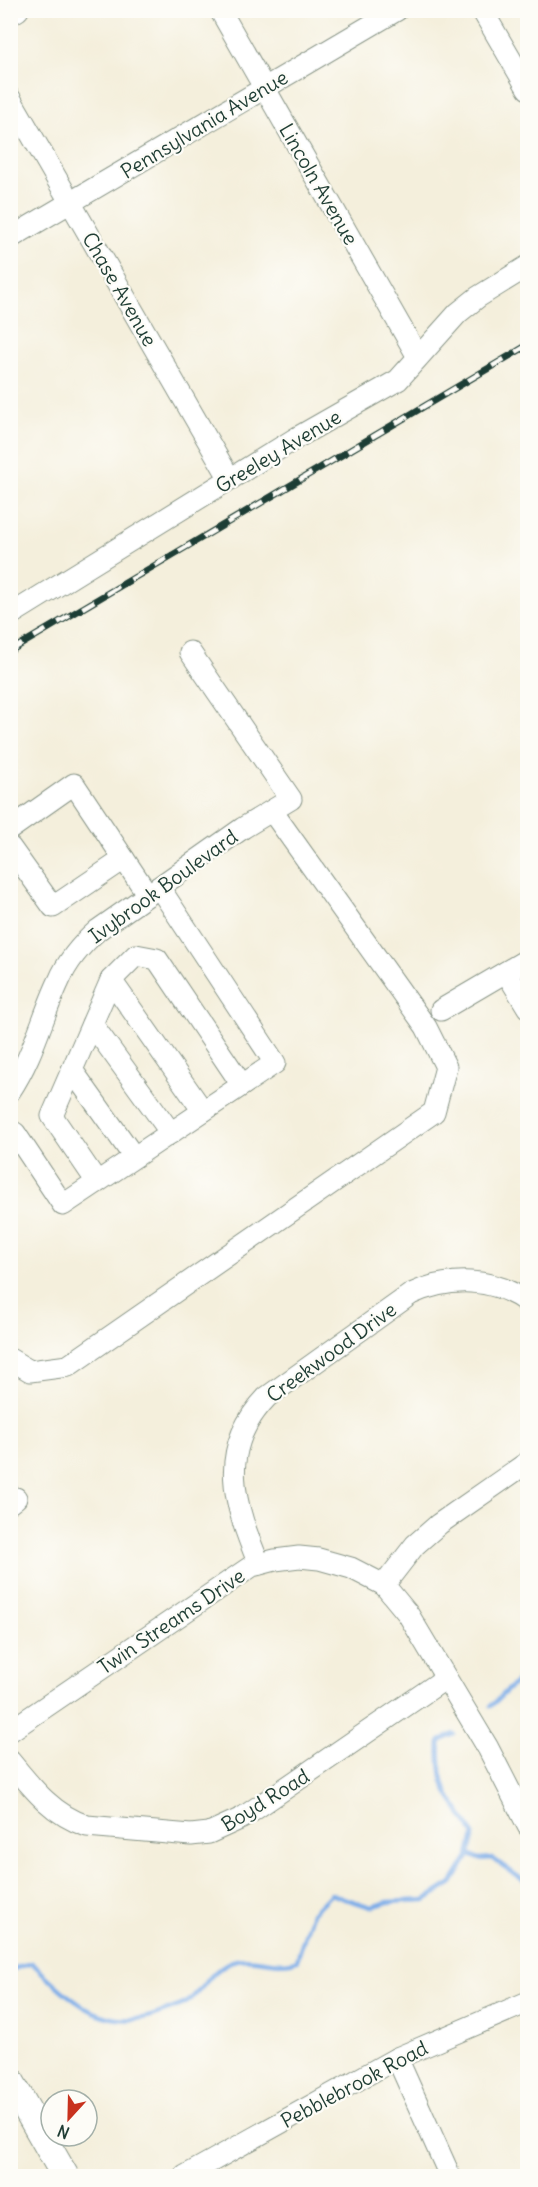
<svg xmlns="http://www.w3.org/2000/svg" width="538" height="2187" viewBox="0 0 538 2187" font-family="Delius,sans-serif">
<rect width="100%" height="100%" fill="#fdfcf7"/>
<filter id="ink" filterUnits="userSpaceOnUse"><feTurbulence type="fractalNoise" baseFrequency=".0167" numOctaves="2"/><feDisplacementMap in="SourceGraphic" scale="12" xChannelSelector="R" yChannelSelector="G"/><feConvolveMatrix kernelMatrix="1 2 1 2 8 2 1 2 1" color-interpolation-filters="sRGB"/></filter>
<filter id="wash" filterUnits="userSpaceOnUse"><feTurbulence type="fractalNoise" baseFrequency=".008" numOctaves="4" result="noise"/><feDisplacementMap in="SourceGraphic" scale="24" xChannelSelector="R" yChannelSelector="G"/><feGaussianBlur stdDeviation="1.35" result="paint"/><feColorMatrix in="noise" values="0 0 0 0 0 0 0 0 0 0 0 0 0 0 0 0 0 1.4 0 .05"/><feComposite in="paint" operator="in"/></filter>
<g filter="url(#wash)">
<rect width="100%" height="100%" fill="#f4efdc"/>
<g fill="none" stroke-linecap="round" stroke-linejoin="round">
<g stroke="#7dade8" stroke-width="4.5">
<polyline points="491,1706 522,1676 528,1674"/>
<polyline points="469,1855 480,1859 492,1858 523,1880"/>
<path d="M 10,1970 L 32,1963 C 71,1999 103,2035 160,2013 C 168,2010 178,2007 186,2003 C 201,1993 210,1971 230,1962 C 250,1953 277,1969 297,1960 L 312,1913 L 331,1894 L 371,1907 L 388,1902 L 425,1900 L 452,1883 L 469,1855 L 474,1835 C 467,1821 456,1808 448,1794 C 440,1779 439,1758 440,1741 L 454,1734"/>
</g>
</g>
</g>
<g filter="url(#ink)">
<g fill="none" stroke-linecap="round" stroke-linejoin="round">
<g stroke="#8a9688" stroke-width="23">
<g id="minor">
<polyline points="220,10 418,357"/>
<polyline points="482,10 528,89"/>
<polyline points="10,15 18,10"/>
<polyline points="10,98 230,479"/>
<polyline points="10,238 397,10"/>
<polyline points="10,615 298,437 398,380 458,313 478,297 528,266"/>
<polyline points="10,829 74,784 148,895"/>
<polyline points="10,847 53,907 124,859"/>
<polyline points="506,972 528,1008"/>
<polyline points="111,980 203,1111"/>
<polyline points="441,1010 528,959"/>
<polyline points="92,1024 171,1133"/>
<polyline points="72,1070 134,1157"/>
<path d="M 10,1091 C 33,1057 42,1017 59,981 C 67,962 82,944 98,930 L 243,828 L 291,799 L 190,652"/>
<polyline points="10,1130 15,1133 63,1205 275,1063 159,887"/>
<polyline points="97,1182 52,1116 111,980 136,955 157,959 242,1085"/>
<polyline points="10,1359 30,1371 68,1366 434,1112 446,1067 426,1027 272,811"/>
<polyline points="10,1503 16,1498"/>
<path d="M 259,1564 C 234,1504 216,1450 267,1397 L 411,1294 C 449,1277 493,1276 528,1303"/>
<polyline points="384,1585 415,1545 439,1524 528,1462"/>
<polyline points="10,1731 252,1566 275,1560 299,1557 319,1559 351,1568 384,1585 408,1614 488,1748 528,1826"/>
<path d="M 10,1761 C 32,1788 53,1815 87,1826 L 191,1835 L 209,1833 L 242,1818 L 446,1678"/>
<polyline points="397,2058 450,2176"/>
<polyline points="185,2176 397,2058 528,2002"/>
</g>
</g>
<g stroke="#8a9688" stroke-width="29">
<polyline id="major" points="10,2080 65,2176"/>
</g>
<use href="#minor" stroke="#fff" stroke-width="21"/>
<use href="#major" stroke="#fff" stroke-width="27"/>
<g stroke="#1f3d34" stroke-width="7">
<polyline id="rail" points="10,651 528,345"/>
</g>
<use href="#rail" stroke="#fdfcf7" stroke-width="4.5" stroke-dasharray="14" stroke-linecap="butt"/>
</g>
</g>
<g text-anchor="middle" dominant-baseline="central" stroke-width="4.5" stroke-linejoin="round" paint-order="stroke">
<g font-size="20" fill="#1f3d34" stroke="#fdfcf7">
<text transform="translate(204 124) rotate(-31)">Pennsylvania Avenue</text>
<text transform="translate(319 184) rotate(60)">Lincoln Avenue</text>
<text transform="translate(120 289) rotate(60)">Chase Avenue</text>
<text transform="translate(278 451) rotate(-31)">Greeley Avenue</text>
<text transform="translate(163 886) rotate(-36)">Ivybrook Boulevard</text>
<text transform="translate(331 1352) rotate(-36)">Creekwood Drive</text>
<text transform="translate(171 1621) rotate(-34)">Twin Streams Drive</text>
<text transform="translate(265 1800) rotate(-32)">Boyd Road</text>
<text transform="translate(354 2084) rotate(-28)">Pebblebrook Road</text>
</g>
</g>
<rect width="538" height="2187" fill="none" stroke="#fdfcf7" stroke-width="36"/>
<g transform="translate(69 2118) rotate(202)"><circle r="28" fill="#fdfcf7" stroke="#a4b0a9" stroke-width="1.5"/>
<path d="M0-4.5L10 22L0 15L-10 22Z" fill="#c8321e"/>
<text y="-9" font-size="16" font-weight="bold" text-anchor="middle" fill="#1f3d34">N</text>
</g>
</svg>
